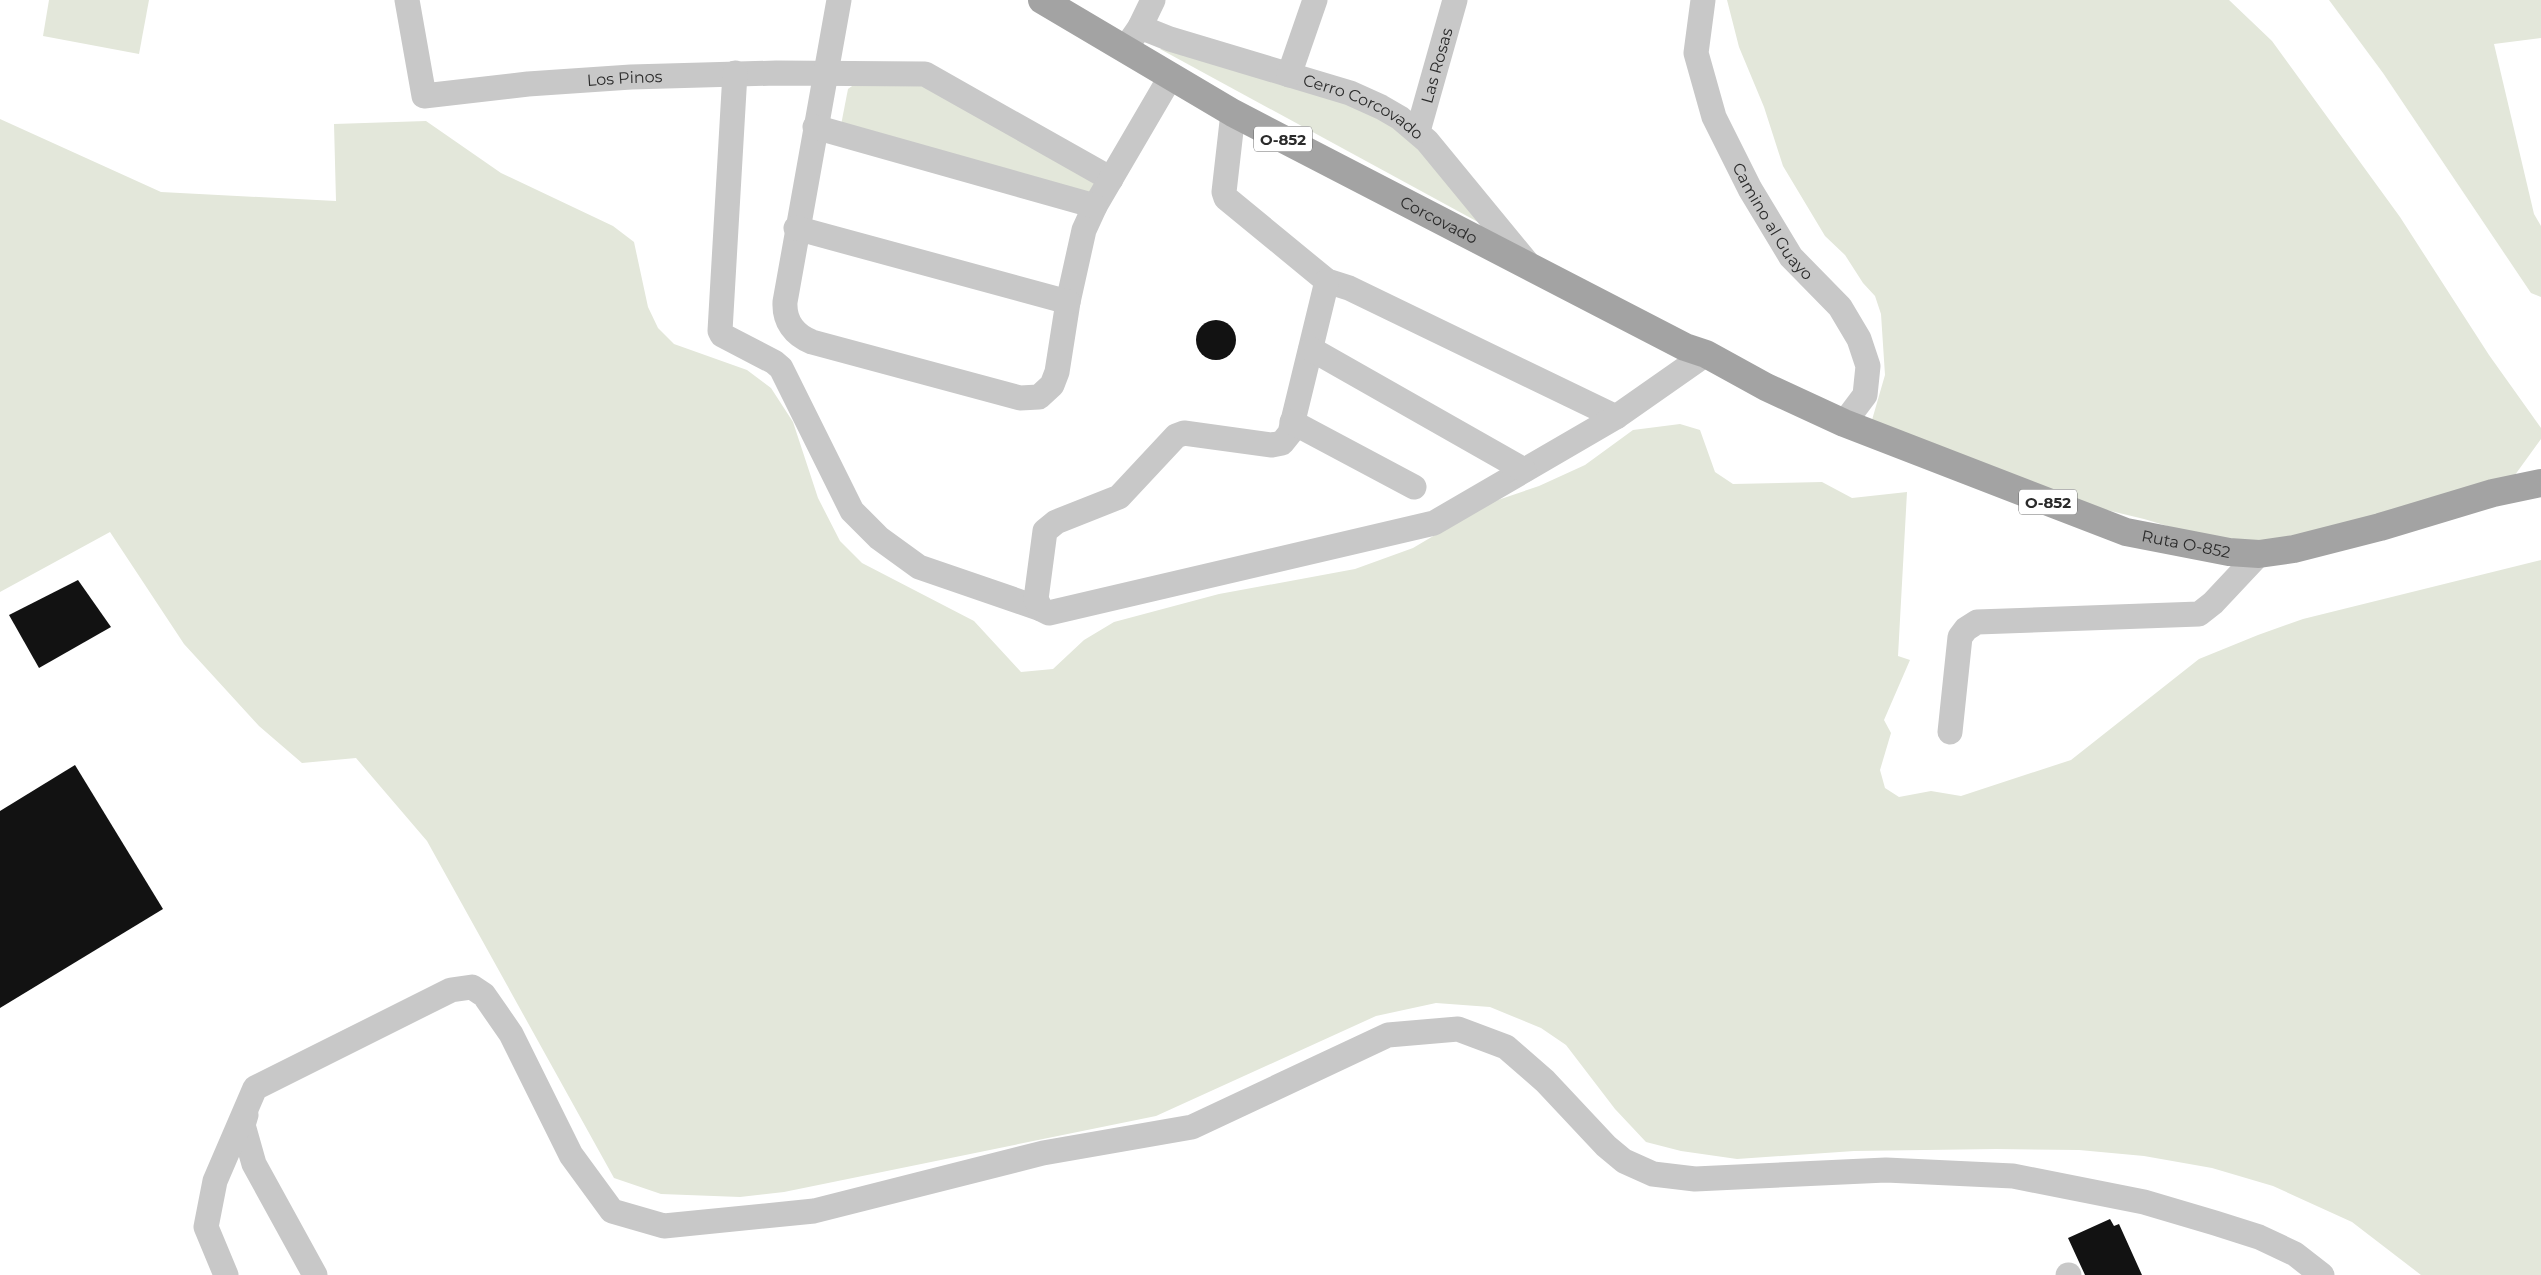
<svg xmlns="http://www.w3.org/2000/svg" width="2541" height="1275" viewBox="0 0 2541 1275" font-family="Montserrat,sans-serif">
<rect width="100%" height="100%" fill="#fff"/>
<g fill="#e3e7da">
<polygon points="49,0 149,0 139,54 43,36"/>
<polygon points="1727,0 2229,0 2272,41 2400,217 2489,355 2541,428 2541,439 2499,497 2318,545 2221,542 2144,519 2065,500 1872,420 1885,375 1881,314 1875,296 1863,283 1845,255 1825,236 1783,166 1764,107 1739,47"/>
<polygon points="2329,0 2541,0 2541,38 2494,44 2534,214 2541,226 2541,297 2531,293 2383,73"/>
<polygon points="1166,47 1346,99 1395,123 1489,228 1160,49"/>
<polygon points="932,80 1100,177 1088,195 841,125 848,89 859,81"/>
<polygon points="0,119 161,192 336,201 334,124 426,121 501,173 613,226 634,242 648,307 658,328 674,344 747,370 771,388 793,422 818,498 840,541 862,563 974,621 1021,672 1053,669 1084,640 1114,622 1219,594 1355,569 1413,548 1489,503 1539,486 1585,465 1633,430 1680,424 1700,430 1715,472 1733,484 1822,482 1852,498 1907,492 1898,656 1910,660 1884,720 1891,733 1880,770 1885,788 1899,797 1931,791 1961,796 2071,760 2199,659 2258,635 2303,619 2541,560 2541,1275 2421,1275 2352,1222 2273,1186 2212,1168 2144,1156 2079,1150 1996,1149 1854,1151 1737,1159 1681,1151 1646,1142 1615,1109 1566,1045 1541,1028 1490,1007 1436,1003 1376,1016 1156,1116 784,1192 740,1197 661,1194 614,1178 427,841 356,758 302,763 259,726 184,644 110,532 0,592"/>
</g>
<g fill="#121212">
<circle cx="1216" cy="340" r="20"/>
<polygon points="78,580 111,627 39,668 9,615"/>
<polygon points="75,765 163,909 0,1008 0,811"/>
<polygon points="2110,1219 2114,1226 2119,1224 2142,1275 2085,1275 2068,1238"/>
</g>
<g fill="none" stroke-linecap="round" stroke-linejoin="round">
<g stroke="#c8c8c8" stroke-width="25">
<path id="s1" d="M 407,0 L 424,96 L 528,84 L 631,77 L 776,73 L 925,74 L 1111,179"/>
<path d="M 839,0 L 785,302 C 784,321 794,335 812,342 L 1020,398 L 1039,397 L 1052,385 L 1057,372 L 1068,302 L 1084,230 L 1095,206 L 1171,76"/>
<path id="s2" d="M 1703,0 L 1696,53 L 1714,117 L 1750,189 L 1791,257 L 1840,307 L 1859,339 L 1868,366 L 1865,395 L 1844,423"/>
<path id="s3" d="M 1140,27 L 1170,39 L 1350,93 L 1381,107 L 1400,118 L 1427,141 L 1529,265"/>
<polyline points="1131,40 1140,27 1153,0"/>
<polyline points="735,73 720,331 722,335 774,362 781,368 852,511 879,538 919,567 1041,609"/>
<polyline points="1289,75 1315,0"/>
<polyline points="1233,113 1224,192 1226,198 1327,281 1349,288 1616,417"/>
<polyline points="815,127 1095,206"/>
<path id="s4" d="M 1418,131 L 1455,0"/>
<polyline points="796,228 1068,302"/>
<polyline points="1327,281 1290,433 1282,443 1272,445 1184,433 1176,436 1119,497 1056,522 1045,531 1036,599 1041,609 1049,613 1434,523 1616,417 1706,354"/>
<polyline points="1311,349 1524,470"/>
<polyline points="1292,422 1414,487"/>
<polyline points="1950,732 1960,637 1966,629 1977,622 2199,614 2213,603 2259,554"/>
<polyline points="246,1115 243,1125 254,1164 315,1275"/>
<polyline points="226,1275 206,1227 215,1181 255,1088 451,990 472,987 484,995 511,1034 571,1155 612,1211 664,1226 814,1211 1043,1153 1192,1127 1388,1035 1458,1029 1506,1047 1545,1081 1606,1146 1624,1161 1653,1174 1695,1179 1886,1170 2013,1176 2144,1202 2215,1223 2259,1237 2295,1254 2322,1275"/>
<polyline points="2068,1275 2069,1275"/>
</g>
<path stroke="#a3a3a3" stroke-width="28" id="s5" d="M 1042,0 L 1233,113 L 1685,347 L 1706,354 L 1766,387 L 1844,423 L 2126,532 L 2229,552 L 2259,554 L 2294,549 L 2380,527 L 2493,493 L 2541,483"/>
</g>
<g text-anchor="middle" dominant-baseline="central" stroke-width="5" stroke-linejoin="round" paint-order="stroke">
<g fill="#fff" stroke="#6b6b6b" stroke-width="1">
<rect x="1254" y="126.5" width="58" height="25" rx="4"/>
<rect x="2019" y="489.5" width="58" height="25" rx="4"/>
</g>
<g font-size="15" font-weight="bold" fill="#2b2b2b">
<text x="1283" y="139">O-852</text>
<text x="2048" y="502">O-852</text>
</g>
<g font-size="16" fill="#2b2b2b" stroke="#fff">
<text stroke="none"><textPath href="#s4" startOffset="68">Las Rosas</textPath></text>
<text stroke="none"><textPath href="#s1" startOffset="299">Los Pinos</textPath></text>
<text stroke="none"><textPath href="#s3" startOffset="238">Cerro Corcovado</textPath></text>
<text stroke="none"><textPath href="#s2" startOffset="240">Camino al Guayo</textPath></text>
<text stroke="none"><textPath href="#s5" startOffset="454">Corcovado</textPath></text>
<text stroke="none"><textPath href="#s5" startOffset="1271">Ruta O-852</textPath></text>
</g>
</g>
</svg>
